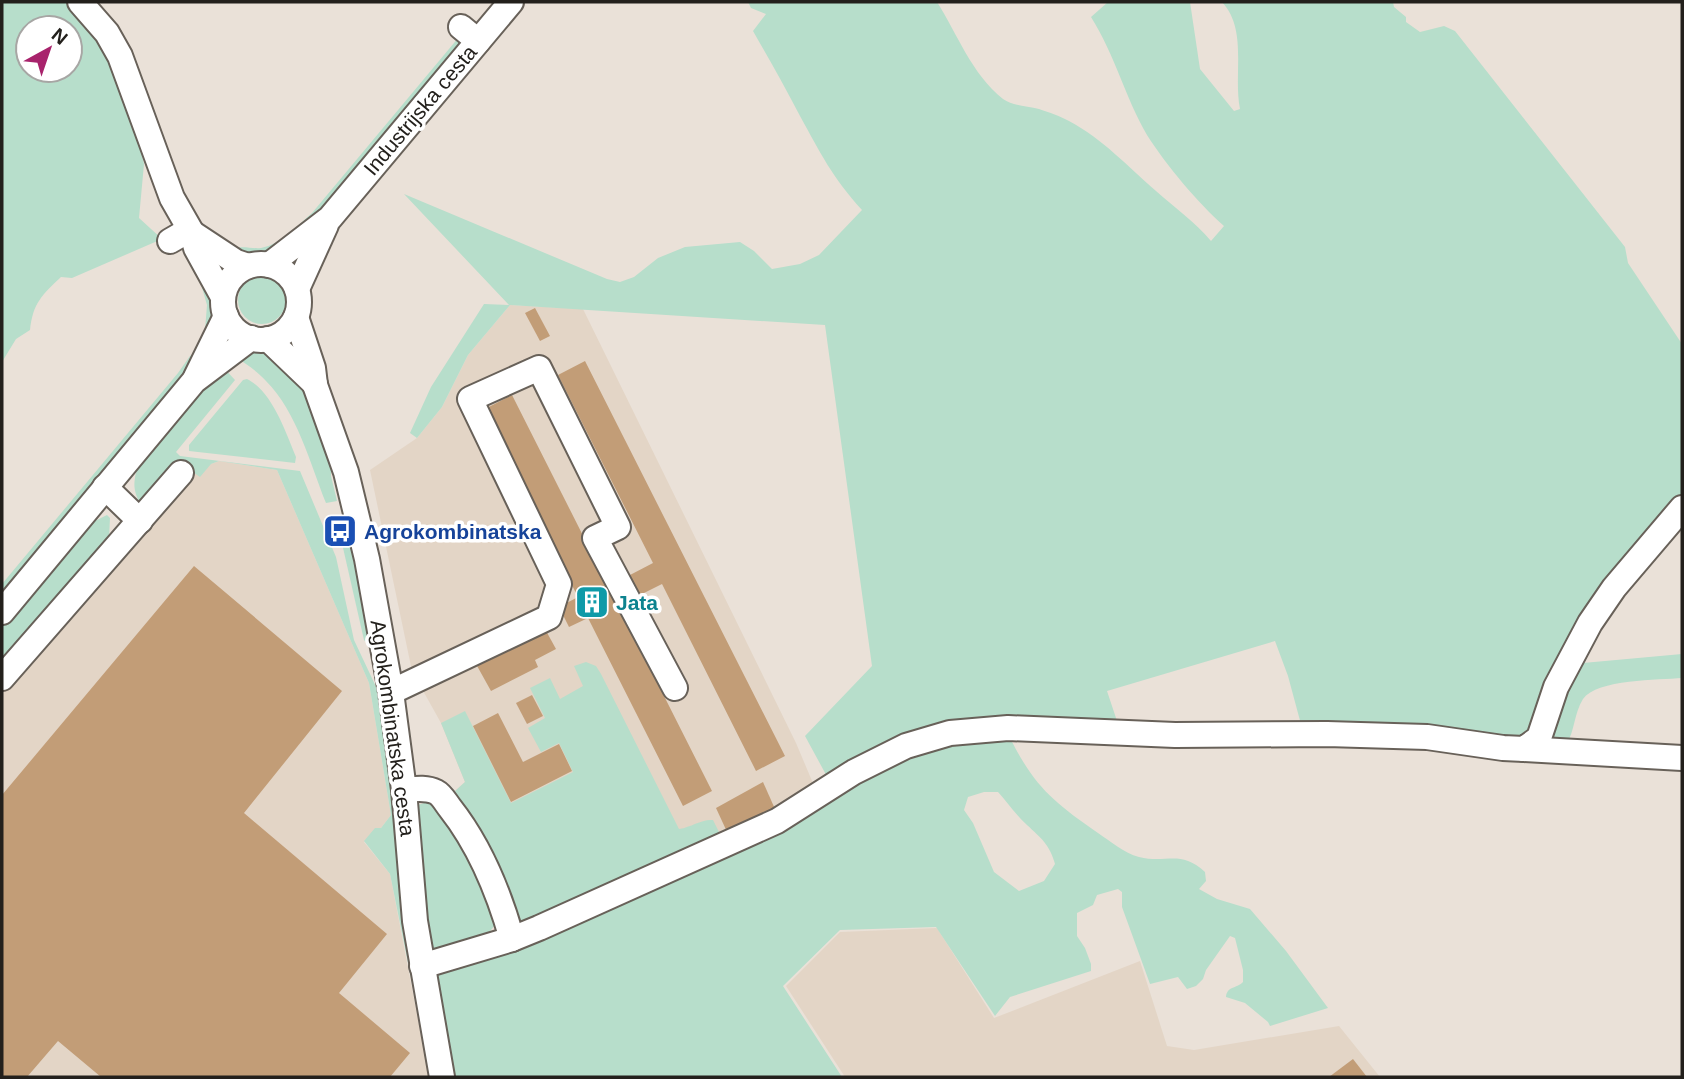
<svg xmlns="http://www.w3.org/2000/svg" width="1684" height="1079" viewBox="0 0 1684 1079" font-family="Helvetica,sans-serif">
<rect width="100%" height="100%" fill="#eae1d8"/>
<g fill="#e3d5c6">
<polygon points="510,305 583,309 796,743 815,788 733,837 479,839 455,791 465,782 441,723 412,671 370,470 417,438 442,407 468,355"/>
<polygon points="177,461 211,464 219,461 277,470 369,683 391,815 381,828 364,842 390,874 429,1077 2,1077 2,668"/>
<polygon points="937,928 994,1018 1140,961 1167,1046 1194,1050 1339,1026 1380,1077 845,1077 786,986 840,932"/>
</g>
<g fill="#b7decb" fill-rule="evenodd">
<path d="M 2,2 L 68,2 L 88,20 L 127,94 L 144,164 L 139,218 L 162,239 L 72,278 L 61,277 C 42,295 33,303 30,330 L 16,339 L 2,362 ZM 28,28 L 70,28 L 70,70 L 28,70 Z"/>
<path d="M 748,2 L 937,2 C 958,35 971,73 1003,99 C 1013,106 1027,106 1039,109 C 1048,112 1060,116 1069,121 C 1103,139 1127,166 1156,191 C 1175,208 1195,222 1211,241 L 1224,226 C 1198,203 1166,165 1147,135 C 1125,97 1115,55 1091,17 L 1108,2 L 1190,2 L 1200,69 L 1234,111 L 1240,109 C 1233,74 1248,30 1222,2 L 1393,2 L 1394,7 L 1406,17 L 1406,22 L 1420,32 L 1444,26 L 1455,31 L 1625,247 L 1628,263 L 1682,344 L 1682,499 L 1527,737 L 1506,741 L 1302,728 L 1288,676 L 1275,641 L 1107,691 L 1119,727 L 1020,722 L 830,782 L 805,736 L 872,666 L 825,325 L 510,305 L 468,355 L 442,407 L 417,438 L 410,433 L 431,387 L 484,304 L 509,305 L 404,194 L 607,279 L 620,282 L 634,277 L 658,258 L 685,247 L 740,242 L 754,251 L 772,269 L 800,264 L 819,255 L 862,210 C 832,177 821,154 800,116 C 785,87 769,59 753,31 L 766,14 L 751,8 Z"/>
<path d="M 459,37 L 465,42 L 327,208 L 271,254 L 248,257 L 233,249 C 242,245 252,249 261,248 C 281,244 297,226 312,213 Z"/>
<circle cx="262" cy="300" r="24"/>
<path d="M 205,276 C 214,301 216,308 210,334 L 205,330 L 207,305 L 201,284 Z"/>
<path d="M 252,348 L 269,351 L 305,389 L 331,459 L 331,476 L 337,501 L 326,503 C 310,463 297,412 266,381 C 257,371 246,364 236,357 Z"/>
<polygon points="196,352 191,370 2,598 2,584 178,373 190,356"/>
<path d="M 223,367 L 235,380 L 176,452 L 180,456 L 300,471 L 336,557 L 354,640 L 378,691 L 381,705 L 431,1077 L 390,874 L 364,841 L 375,828 L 381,828 L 391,815 L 369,683 L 277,470 L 219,461 L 211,464 L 200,477 L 177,461 L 141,504 C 136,497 133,488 135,478 C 140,449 201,391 223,367 Z"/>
<path d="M 247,379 C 272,391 286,433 296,457 L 295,463 L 189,451 L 189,445 L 243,380 Z"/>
<polygon points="107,515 110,518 109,538 2,668 2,626 87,525"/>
<polygon points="346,537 357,566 374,644 368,644 364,640 341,539"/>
<path d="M 1682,654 L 1682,678 C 1659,680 1597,679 1583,699 C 1574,713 1575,731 1566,745 L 1552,740 L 1549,734 L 1572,664 Z"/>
<path d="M 586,662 L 596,666 L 601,674 L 679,829 C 692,827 701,819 713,820 L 720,834 L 522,925 L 455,791 L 465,782 L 441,723 L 465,711 L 511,803 L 573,772 L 559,743 L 541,752 L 528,728 L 545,718 L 530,688 L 550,678 L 560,699 L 583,686 L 574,666 Z"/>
<path d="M 1009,736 C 1034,786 1052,801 1098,833 C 1110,841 1124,853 1139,857 C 1167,864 1180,849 1205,872 L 1206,881 L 1199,889 L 1217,899 L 1250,909 L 1286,951 L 1328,1008 L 1270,1026 L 1268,1022 L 1245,1003 L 1226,997 C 1227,986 1236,989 1243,982 L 1243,970 L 1235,938 L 1230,936 L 1206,970 L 1203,979 L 1196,986 L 1187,989 L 1178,977 L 1150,984 L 1122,907 L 1122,892 L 1118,889 L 1097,895 L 1093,905 L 1077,913 L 1077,936 L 1085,948 L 1091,964 L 1091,971 L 1010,997 L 995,1016 L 936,927 L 840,930 L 783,986 L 842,1077 L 451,1077 L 436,974 L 901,753 ZM 984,792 L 998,792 C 1007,802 1016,815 1027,825 C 1041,838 1050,845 1055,864 L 1044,881 L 1019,891 L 994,872 L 973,823 L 964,810 L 968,797 Z"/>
<path d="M 427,802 C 461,822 482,887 496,923 C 484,945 456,945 434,951 L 427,946 L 414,811 L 418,805 Z"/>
</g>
<g fill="#c29d77">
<polygon points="535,308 550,336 540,341 525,313"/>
<polygon points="585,361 785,756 756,771 662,584 640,595 630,575 653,563 558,375"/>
<polygon points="512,395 712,791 683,806 588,618 569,627 559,607 578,597 483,410"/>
<polygon points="194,566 342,691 244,813 387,934 339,993 410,1053 390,1077 101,1077 58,1041 27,1077 2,1077 2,795"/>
<polygon points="545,629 556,649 535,660 538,667 491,691 476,664"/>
<polygon points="532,695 543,716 527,724 516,703"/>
<polygon points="498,713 523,762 559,744 572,771 511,802 473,726"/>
<polygon points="763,782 775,809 728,834 716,808"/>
<polygon points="1353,1059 1367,1077 1329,1077"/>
</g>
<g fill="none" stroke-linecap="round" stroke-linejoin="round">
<g stroke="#686159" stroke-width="28">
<g id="minor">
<polyline points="80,2 107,33 120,56 172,198 192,233 196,248 223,297"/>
<polyline points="461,27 478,41"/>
<polyline points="192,233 236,262 248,266"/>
<polyline points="170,241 189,230"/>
<circle cx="261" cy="302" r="38"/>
<polyline points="269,265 330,218 511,2"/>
<polyline points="297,289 326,225"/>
<polyline points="296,317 313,368 315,385 346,472 367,559 391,692 404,790 415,921 442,1077"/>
<polyline points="268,339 315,384"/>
<polyline points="196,377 226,316"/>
<polyline points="105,487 140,521"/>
<polyline points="2,612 194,381 251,338"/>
<polyline points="2,678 181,473"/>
<polyline points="391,692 549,617 559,584 470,399 539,368 618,527 595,538 675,688"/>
<polyline points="1524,749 1682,758"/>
<path d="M 404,790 C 415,789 426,787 436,792 C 442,795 446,803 450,808 C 480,846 499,893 512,939"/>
<polyline points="422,966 512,939 539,928 777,821 854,772 906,746 950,733 1008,728 1175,735 1327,734 1427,737 1503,748 1524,749 1539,738 1556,687 1590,623 1614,588 1682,508"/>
</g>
</g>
<use href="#minor" stroke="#fff" stroke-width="24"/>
</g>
<defs>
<g id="bus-square" transform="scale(1.75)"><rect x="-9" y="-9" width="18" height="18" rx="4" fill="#1a4fb4" stroke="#fff"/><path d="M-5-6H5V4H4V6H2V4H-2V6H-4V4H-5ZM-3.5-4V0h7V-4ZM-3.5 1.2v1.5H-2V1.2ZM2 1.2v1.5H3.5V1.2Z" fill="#fff"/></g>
<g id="building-square" transform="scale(1.75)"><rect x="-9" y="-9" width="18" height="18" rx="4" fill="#0f9aa8" stroke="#fff"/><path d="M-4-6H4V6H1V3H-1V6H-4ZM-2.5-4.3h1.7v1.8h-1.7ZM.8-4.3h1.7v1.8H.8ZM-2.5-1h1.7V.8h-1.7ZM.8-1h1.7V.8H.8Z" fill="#fff"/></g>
</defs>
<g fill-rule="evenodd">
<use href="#bus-square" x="340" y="531"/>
<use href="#building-square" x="592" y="602"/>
</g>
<g text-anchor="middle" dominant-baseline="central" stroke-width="7" stroke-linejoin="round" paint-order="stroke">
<g font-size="21" fill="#23201c" stroke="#fff">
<text transform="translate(420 110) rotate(-50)">Industrijska cesta</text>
<text transform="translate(393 728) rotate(82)">Agrokombinatska cesta</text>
</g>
<g font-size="21" font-weight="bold" fill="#164399" stroke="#fff" text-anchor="start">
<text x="364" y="531">Agrokombinatska</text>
</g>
<g font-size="21" font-weight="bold" fill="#0d838f" stroke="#fff" text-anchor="start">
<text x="616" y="602">Jata</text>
</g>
</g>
<rect width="1684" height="1079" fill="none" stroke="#23201c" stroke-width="7"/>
<g transform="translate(49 49) rotate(40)"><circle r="33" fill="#ffffff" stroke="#a7a6a4" stroke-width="2"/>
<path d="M0-5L12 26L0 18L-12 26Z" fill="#a8236c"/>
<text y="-10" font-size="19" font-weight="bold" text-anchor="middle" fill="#23201c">N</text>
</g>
</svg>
